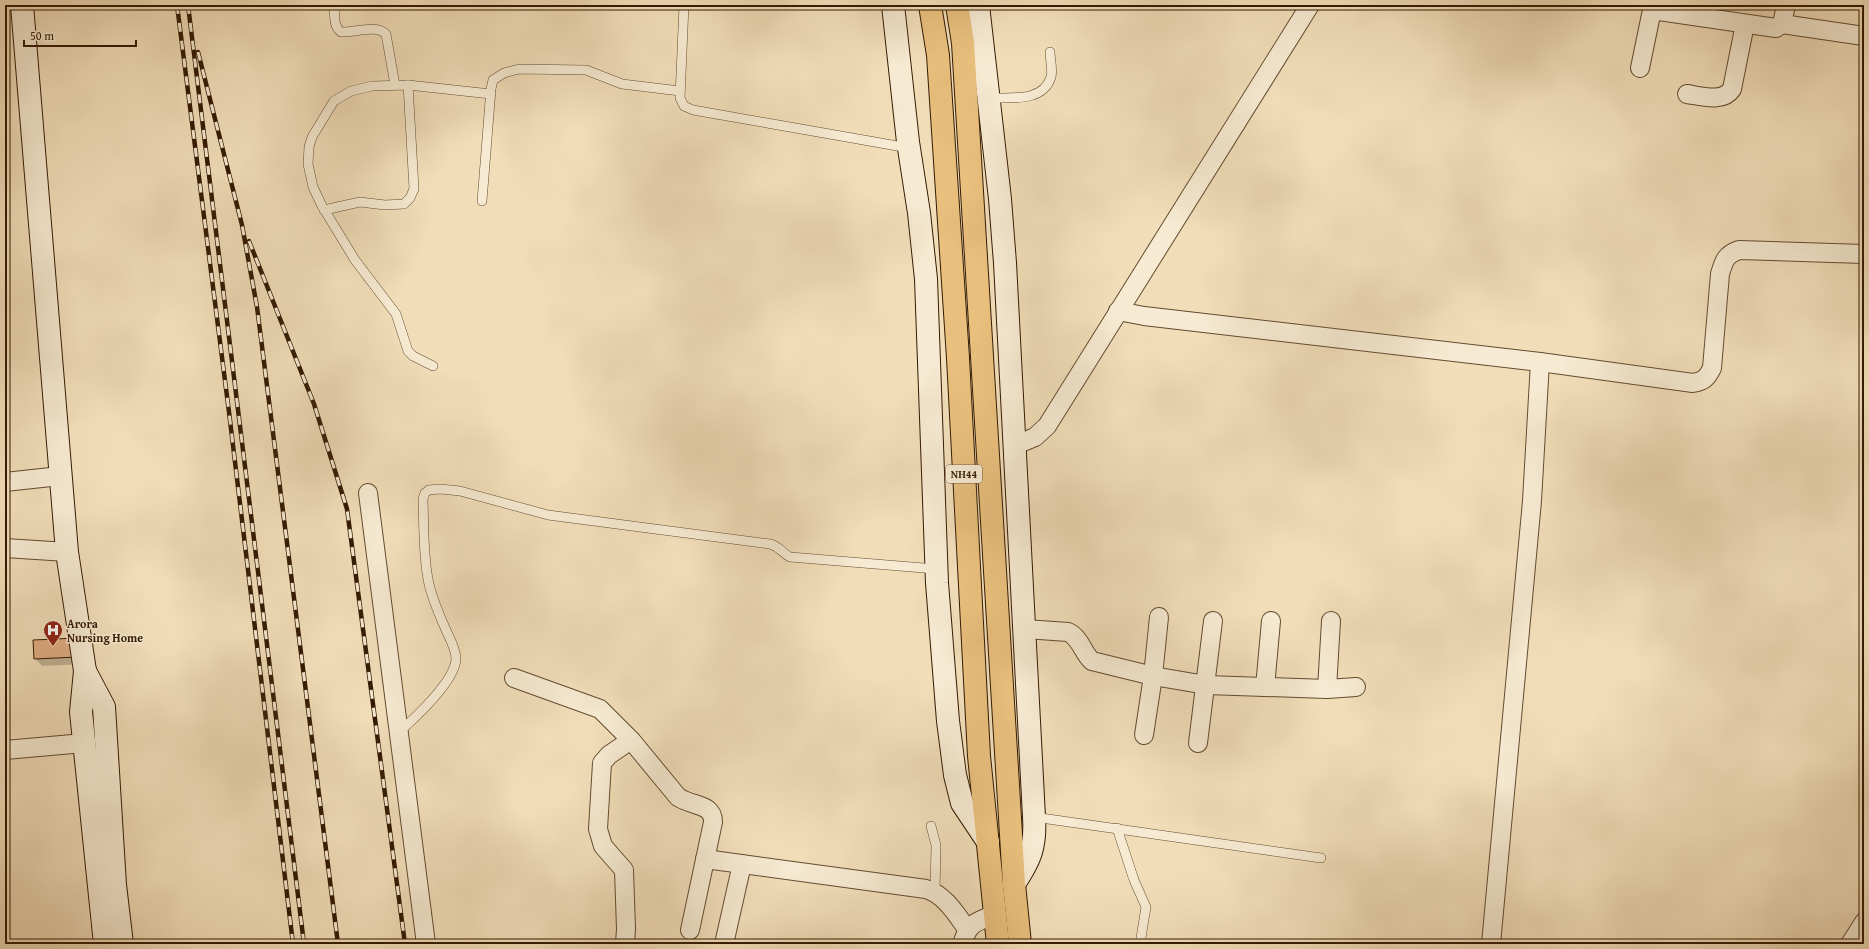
<svg xmlns="http://www.w3.org/2000/svg" width="1869" height="949" viewBox="0 0 1869 949" font-family="'Gentium Book Plus',serif">
<rect width="100%" height="100%" fill="#f1deb9"/>
<filter id="stains"><feTurbulence type="fractalNoise" baseFrequency=".005" numOctaves="4"/><feColorMatrix values="0 0 0 0 .2 0 0 0 0 .09 0 0 0 0 .02 0 0 0 .5 -.17"/></filter>
<radialGradient id="worn" r=".72"><stop offset=".6" stop-color="#630" stop-opacity="0"/><stop offset="1" stop-color="#630" stop-opacity=".3"/></radialGradient>
<polygon fill="#0003" points="76,639 84,664 42,666 35,658"/>
<polygon fill="#e1ad84" stroke="#341a03" points="77,638 78,657 34,659 33,640"/>
<g fill="none" stroke-linecap="round" stroke-linejoin="round">
<g stroke="#634b30" stroke-width="10">
<g id="lane">
<path d="M 334,5 C 335,14 333,26 341,32 C 354,33 376,24 386,34 L 395,85"/>
<polyline points="684,5 680,98 684,106 693,110 909,148"/>
<path d="M 989,98 C 1010,97 1043,103 1051,77 C 1053,70 1050,59 1050,52"/>
<polyline points="482,201 491,89 493,80 504,73 519,69 586,70 622,84 680,91"/>
<polyline points="324,210 360,202 385,205 404,204 410,198 414,189 408,85"/>
<polyline points="433,366 413,356 408,351 396,314 355,260 322,206 313,187 308,164 309,147 312,137 334,101 351,91 372,86 408,85 491,94"/>
<path d="M 399,732 C 415,718 455,681 456,659 C 456,649 450,639 446,630 C 439,614 431,597 428,579 C 423,553 424,525 423,499 L 425,493 L 429,490 L 440,489 L 460,491 L 548,515 L 770,544 C 779,546 782,553 790,557 L 936,569"/>
<polyline points="1034,817 1321,858"/>
<polyline points="931,826 936,845 935,892"/>
<polyline points="1117,828 1134,880 1146,907 1140,944"/>
</g>
</g>
<g stroke="#634b30" stroke-width="20">
<g id="street">
<polyline points="1652,10 1776,28 1782,24 1786,5"/>
<polyline points="1782,24 1864,36"/>
<polyline points="1640,68 1653,5"/>
<path d="M 1687,94 C 1701,96 1723,103 1732,89 L 1745,24"/>
<path d="M 1118,311 L 1144,316 L 1540,362 L 1693,383 C 1704,381 1707,378 1712,368 L 1720,274 C 1724,261 1725,255 1739,250 L 1864,254"/>
<polyline points="1016,445 1035,437 1047,426 1310,5"/>
<polyline points="5,482 60,476"/>
<polyline points="368,493 426,944"/>
<polyline points="5,548 67,552"/>
<path d="M 1025,629 L 1068,632 C 1081,638 1082,652 1092,661 L 1153,676 L 1206,685 L 1327,689 L 1356,687"/>
<path d="M 514,678 L 600,709 L 631,740 L 678,797 C 693,807 713,803 713,822 L 690,930"/>
<polyline points="1265,687 1271,621"/>
<polyline points="1327,689 1331,621"/>
<polyline points="1144,735 1153,676 1159,617"/>
<polyline points="1198,743 1213,621"/>
<polyline points="5,750 84,743"/>
<path d="M 705,859 L 926,889 C 945,895 956,914 967,929"/>
<polyline points="625,944 626,929 624,870 603,846 598,829 602,763 609,755 631,740"/>
<polyline points="724,944 742,864"/>
<path d="M 962,944 C 969,922 975,923 995,914"/>
<polyline points="1491,944 1532,501 1540,362"/>
<polyline points="1850,944 1864,922"/>
</g>
</g>
<g stroke="#341a03" stroke-width="24">
<g id="secondary">
<polyline points="22,5 67,552 85,671 81,712 105,944"/>
<polyline points="893,5 908,142 919,213 926,279 937,583 948,721 955,775 962,803 988,842"/>
<path d="M 978,5 L 1000,199 L 1005,263 L 1034,817 C 1036,847 1030,860 1014,884"/>
<polyline points="85,671 104,707 115,885 122,944"/>
</g>
</g>
<g stroke="#341a03" stroke-width="24">
<g id="highway">
<polyline points="930,5 938,55 958,358 979,756 998,944"/>
<polyline points="957,5 963,43 1014,884 1020,944"/>
</g>
</g>
<use href="#lane" stroke="#f6ead2" stroke-width="9"/>
<use href="#street" stroke="#f6ead2" stroke-width="18"/>
<use href="#secondary" stroke="#f6ead2" stroke-width="22"/>
<use href="#highway" stroke="#e8bf7c" stroke-width="22"/>
<g stroke="#341a03" stroke-width="4.5">
<g id="rail">
<polyline points="177,5 229,412 293,944"/>
<polyline points="188,5 304,944"/>
<polyline points="198,52 242,225 257,307 338,944"/>
<polyline points="249,241 314,404 347,509 405,944"/>
</g>
</g>
<use href="#rail" stroke="#f6ead2" stroke-width="3" stroke-dasharray="9" stroke-linecap="butt"/>
</g>
<defs>
<g id="hospital-pin" transform="scale(1)"><path d="M0 17L-7.5 6A9.5 9.5 0 1 1 7.5 6Z" fill="#8f2418" stroke="#f6ead2"/><path d="M-5-5h3v3.5h4V-5h3V5h-3V1.5h-4V5h-3Z" fill="#fff"/></g>
</defs>
<g fill-rule="evenodd">
<use href="#hospital-pin" x="53" y="630"/>
</g>
<g text-anchor="middle" dominant-baseline="central" stroke-width="3" stroke-linejoin="round" paint-order="stroke">
<rect fill="#f6ead2" stroke="#6e5841" stroke-width="1" x="946" y="465" width="36" height="18" rx="3"/>
<g font-size="11" font-weight="bold" fill="#341a03">
<text x="964" y="474">NH44</text>
</g>
<g font-size="12" font-weight="bold" fill="#341a03" stroke="#f6ead2" text-anchor="start">
<text x="67" y="623">Arora<tspan x="67" dy="14">Nursing Home</tspan></text>
</g>
</g>
<rect width="1869" height="949" fill="none" stroke="#f1deb9" stroke-width="20"/>
<rect x="6" y="6" width="1857" height="937" fill="none" stroke="#341a03" stroke-width="2"/>
<rect x="10" y="10" width="1849" height="929" fill="none" stroke="#341a03"/>
<path d="M24 40v6h112v-6" fill="none" stroke="#341a03" stroke-width="2"/>
<text x="30" y="40" font-size="12" fill="#341a03" stroke="#f6ead2" stroke-width="3" paint-order="stroke">50 m</text>
<rect width="100%" height="100%" filter="url(#stains)"/>
<rect width="100%" height="100%" fill="url(#worn)"/>
</svg>
